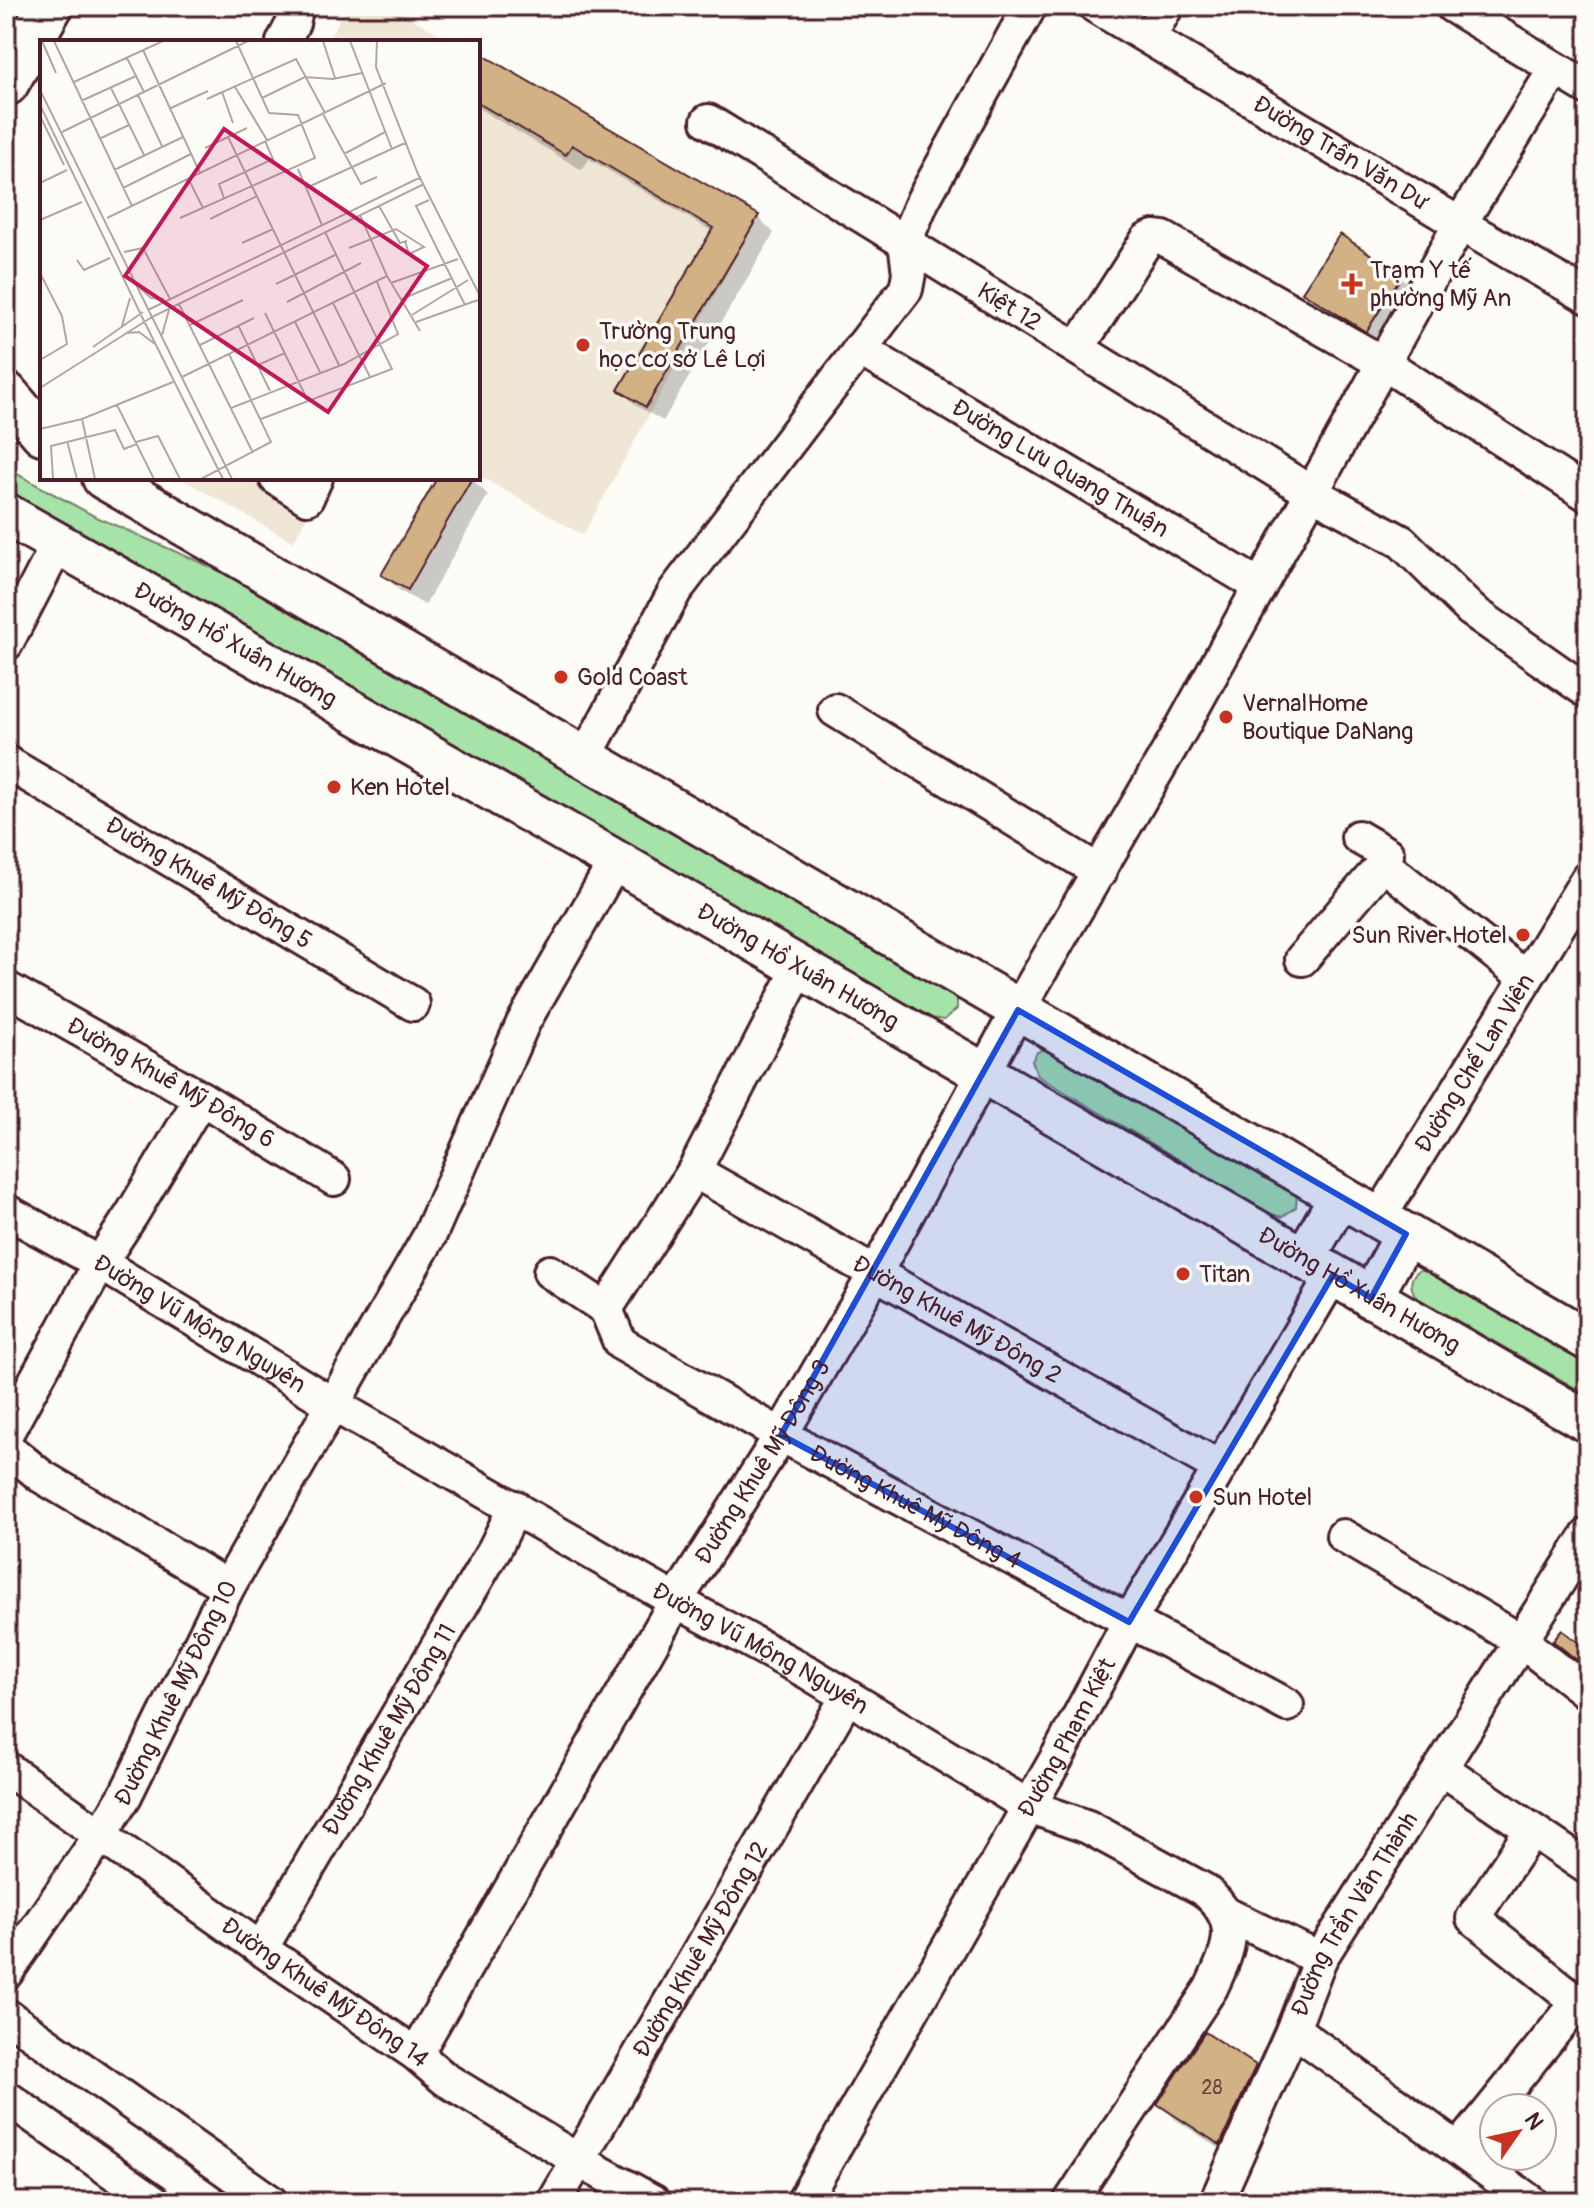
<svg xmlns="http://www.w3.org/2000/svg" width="1594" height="2208" viewBox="0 0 1594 2208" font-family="Pangolin,sans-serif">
<rect width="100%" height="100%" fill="#fdfcf7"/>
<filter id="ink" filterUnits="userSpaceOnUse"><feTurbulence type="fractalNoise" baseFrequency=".0125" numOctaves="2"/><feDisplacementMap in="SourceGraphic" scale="16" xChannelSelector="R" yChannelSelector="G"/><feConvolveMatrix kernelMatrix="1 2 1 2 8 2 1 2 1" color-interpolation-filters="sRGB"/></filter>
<g filter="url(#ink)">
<g fill="#f0e6d5">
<polygon points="347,6 390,6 453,42 327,42"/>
<polygon points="478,56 759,215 583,535 478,475"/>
<polygon points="180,478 329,478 293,542"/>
</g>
<g fill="#a6e3a9" stroke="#78816a" stroke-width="2">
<polygon points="6,468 94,516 220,571 946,984 957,994 957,1009 944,1020 931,1018 6,491"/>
<polygon points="1048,1048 1297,1193 1296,1207 1282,1217 1271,1214 1038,1076 1032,1061 1037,1052"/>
<path d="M 1428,1267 L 1588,1357 L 1588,1395 L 1416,1297 C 1407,1283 1411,1271 1428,1267 Z"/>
</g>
<g fill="#0003">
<polygon points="478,54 758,217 774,233 663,421 637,406 620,390 713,232 589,159 582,170 478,108"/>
<polygon points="1340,237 1401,277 1433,308 1399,362 1336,324 1305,292"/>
<polygon points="439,478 471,478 488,495 425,605 400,591 384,575"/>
<polygon points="1255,2066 1271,2083 1237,2160 1176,2120 1160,2104"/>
</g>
<g fill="#d2b185" stroke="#4a1f2b" stroke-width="2">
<polygon points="478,52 759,215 646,407 618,390 713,228 572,145 566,155 478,103"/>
<polygon points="1340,234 1402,275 1366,332 1302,292"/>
<polygon points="437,478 472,478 408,590 381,575"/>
<polygon points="1562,1630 1588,1650 1588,1669 1553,1641"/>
<polygon points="1205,2032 1256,2065 1220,2145 1157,2104"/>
</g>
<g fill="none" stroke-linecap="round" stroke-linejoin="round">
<g stroke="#4a1f2b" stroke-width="38">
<g id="minor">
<path id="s1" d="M 1095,6 L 1460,224 L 1588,297"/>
<polyline points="1452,6 1588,88"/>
<polyline points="1149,37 1167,6"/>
<polyline points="283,42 293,23 297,6"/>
<path id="s2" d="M 708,121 L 1312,493 L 1402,542 L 1471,610 L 1588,692"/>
<polyline points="1078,348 1147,240 1154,237 1163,238 1385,364 1588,495"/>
<path id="s3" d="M 859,349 L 1260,586"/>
<polyline points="276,478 307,498 316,478"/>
<polyline points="6,644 58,544"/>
<polyline points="835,710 1100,872"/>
<polyline points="584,759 675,591 906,289 909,273 905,242 923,200 1030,6"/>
<path id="s4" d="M 6,762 L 413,1004"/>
<polyline points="1358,837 1387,854 1383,864"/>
<polyline points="1302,959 1383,864 1526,978"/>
<path id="s5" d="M 799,969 L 694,1171 L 606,1309 L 620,1343 L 781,1435 L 1287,1705"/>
<path id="s6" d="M 6,988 L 201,1098 L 334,1179"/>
<path id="s7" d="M 694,1171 L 1219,1467"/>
<path id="s8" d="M 6,1211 L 100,1263 L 334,1405 L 676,1601 L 809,1673 L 1028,1806 L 1088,1827 L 1204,1890 C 1243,1922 1229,1949 1211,1988 L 1070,2202"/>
<path id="s9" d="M 1379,1218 L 1588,878"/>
<polyline points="550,1272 606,1309"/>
<polyline points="6,1434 100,1263 132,1214 201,1098"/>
<polyline points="6,1447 41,1476 228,1587"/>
<polyline points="1343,1536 1521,1641 1588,1693"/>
<path id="s10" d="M 6,1768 L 261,1949 L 416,2054 L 445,2079 L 576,2159 L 654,2202"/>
<polyline points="1441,1768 1588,1868"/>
<polyline points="1531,1831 1473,1918 1588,2010"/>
<polyline points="1226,1914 1320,1959"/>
<path id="s11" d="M 261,1949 L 495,1548 L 515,1507"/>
<path id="s12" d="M 6,1973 L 100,1836 L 125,1796 L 228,1587 L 429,1237 L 523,1023 L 615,862"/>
<polyline points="6,2015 271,2202"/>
<polyline points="1293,2029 1531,2202"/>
<path id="s13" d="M 416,2054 L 676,1601 L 781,1435 L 876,1272 L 1018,1010 L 1179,733 L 1460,224 L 1555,69"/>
<polyline points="6,2097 155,2202"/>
<polyline points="1459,2149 1578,2002"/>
<path id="s14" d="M 554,2202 L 847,1697"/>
<path id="s15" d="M 803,2202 L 1059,1754 L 1129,1622 L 1333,1275"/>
<path id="s16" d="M 1216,2202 L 1293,2029 L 1320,1959 L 1588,1535"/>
</g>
</g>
<g stroke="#4a1f2b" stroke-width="46">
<g id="major">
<polyline points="6,392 42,434"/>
<polyline points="103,478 1588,1340"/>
<path id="s17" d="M 6,514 L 595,849 L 1588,1422"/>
<polyline points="1304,1259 1340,1196"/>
<polyline points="1371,1298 1406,1234"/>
</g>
</g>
<g stroke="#4a1f2b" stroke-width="50">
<polyline id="highway" points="6,83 50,6"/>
</g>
<use href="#minor" stroke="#fdfcf7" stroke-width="32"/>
<use href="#major" stroke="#fdfcf7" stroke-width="40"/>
<use href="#highway" stroke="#fdfcf7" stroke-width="44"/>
</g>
</g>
<path fill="#1d4ed8" fill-opacity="0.2" stroke="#1d4ed8" stroke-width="6" stroke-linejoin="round" d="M 1018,1010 L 1406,1234 L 1371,1298 L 1333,1275 L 1129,1622 L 781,1435 Z"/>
<g fill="#c8321e" stroke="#fdfcf7" stroke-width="3">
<path d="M1348 272h8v8h8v8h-8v8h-8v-8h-8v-8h8z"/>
<circle cx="583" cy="345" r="8"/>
<circle cx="561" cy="677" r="8"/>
<circle cx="1226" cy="717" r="8"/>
<circle cx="334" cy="787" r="8"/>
<circle cx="1523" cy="935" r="8"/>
<circle cx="1183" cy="1274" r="8"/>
<circle cx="1196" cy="1497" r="8"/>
</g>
<g text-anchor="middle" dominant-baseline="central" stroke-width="7" stroke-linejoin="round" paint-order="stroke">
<g font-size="20" fill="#6c4442">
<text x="1212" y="2087">28</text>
</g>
<g font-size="24" fill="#4a1f2b" stroke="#fdfcf7">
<text stroke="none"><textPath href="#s1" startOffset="286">Đường Trần Văn Dư</textPath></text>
<text stroke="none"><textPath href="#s2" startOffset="354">Kiệt 12</textPath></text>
<text stroke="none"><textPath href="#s3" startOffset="234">Đường Lưu Quang Thuận</textPath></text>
<text stroke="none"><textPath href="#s17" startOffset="264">Đường Hồ Xuân Hương</textPath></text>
<text stroke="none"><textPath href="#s4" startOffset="236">Đường Khuê Mỹ Đông 5</textPath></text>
<text stroke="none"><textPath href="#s17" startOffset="912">Đường Hồ Xuân Hương</textPath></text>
<text stroke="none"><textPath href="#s9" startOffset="182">Đường Chế Lan Viên</textPath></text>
<text stroke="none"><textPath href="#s6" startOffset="190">Đường Khuê Mỹ Đông 6</textPath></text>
<text stroke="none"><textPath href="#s17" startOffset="1560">Đường Hồ Xuân Hương</textPath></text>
<text stroke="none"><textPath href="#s7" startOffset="302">Đường Khuê Mỹ Đông 2</textPath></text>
<text stroke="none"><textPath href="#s8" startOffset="224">Đường Vũ Mộng Nguyên</textPath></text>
<text stroke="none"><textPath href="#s13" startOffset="686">Đường Khuê Mỹ Đông 3</textPath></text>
<text stroke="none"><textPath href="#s5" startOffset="766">Đường Khuê Mỹ Đông 4</textPath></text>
<text stroke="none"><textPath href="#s8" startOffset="872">Đường Vũ Mộng Nguyên</textPath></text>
<text stroke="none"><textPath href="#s12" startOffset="328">Đường Khuê Mỹ Đông 10</textPath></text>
<text stroke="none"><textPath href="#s11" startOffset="254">Đường Khuê Mỹ Đông 11</textPath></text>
<text stroke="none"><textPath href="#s15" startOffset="534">Đường Phạm Kiệt</textPath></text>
<text stroke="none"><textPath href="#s16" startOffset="320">Đường Trần Văn Thành</textPath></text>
<text stroke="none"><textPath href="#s14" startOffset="292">Đường Khuê Mỹ Đông 12</textPath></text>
<text stroke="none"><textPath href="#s10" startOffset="390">Đường Khuê Mỹ Đông 14</textPath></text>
</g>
<g font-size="24" fill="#4a1f2b" stroke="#fdfcf7" text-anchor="start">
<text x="1370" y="270">Trạm Y tế<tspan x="1370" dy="28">phường Mỹ An</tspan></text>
<text x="599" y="331">Trường Trung<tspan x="599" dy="28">học cơ sở Lê Lợi</tspan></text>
<text x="577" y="677">Gold Coast</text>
<text x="1242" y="703">VernalHome<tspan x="1242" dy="28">Boutique DaNang</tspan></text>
<text x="350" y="787">Ken Hotel</text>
<text x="1507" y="935" text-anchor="end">Sun River Hotel</text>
<text x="1199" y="1274">Titan</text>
<text x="1212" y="1497">Sun Hotel</text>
</g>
</g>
<g transform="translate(40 40)">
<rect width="440" height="440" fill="#fdfcf7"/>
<path fill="none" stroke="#b5a4a5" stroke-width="2" d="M 2,1 L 16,33M 14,1 L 92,166M 283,1 L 295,38M 310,1 L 352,109M 337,1 L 336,27 L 378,134 L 440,256M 103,10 L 160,133M 87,18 L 104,52M 34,42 L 123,1M 195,47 L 227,100M 71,48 L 104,115M 0,50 L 112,277 L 0,348M 182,52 L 193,83M 98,55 L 122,106M 222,58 L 265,37 L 293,39 L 322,33M 167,59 L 256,19 L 285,73M 41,61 L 96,36M 0,65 L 104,281M 131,68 L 168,51M 283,74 L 321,144 L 337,137M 0,76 L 24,125M 22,92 L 208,1M 188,97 L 299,325M 59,99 L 89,85M 165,108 L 207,88M 304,114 L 345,92M 258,129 L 282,185M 74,130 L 143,97M 148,138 L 163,168M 0,143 L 27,130M 83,148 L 151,114M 266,148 L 367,102M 184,158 L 179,144 L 233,119 L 225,101M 389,160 L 376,166 L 425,265M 339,166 L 360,203 L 367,201M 320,175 L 347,236 L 380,291M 67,178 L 346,43M 140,178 L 275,118 L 258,75 L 229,73 L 196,1M 170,179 L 217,156M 0,180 L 42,162M 202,203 L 233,189M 309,208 L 356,189 L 384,207 L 369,214 L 365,201M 84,212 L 103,208 L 130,259M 37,220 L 44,230 L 70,218M 0,233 L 22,276 L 27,304 L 0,320M 351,243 L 418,219M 236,244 L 295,215M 100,248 L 111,258 L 124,259M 362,259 L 412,238M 247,262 L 321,223M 293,263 L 330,337M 139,264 L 213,413M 108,270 L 381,137M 225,273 L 268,361M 372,275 L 428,240M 104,281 L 183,439M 255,282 L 280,332M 376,282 L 438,260M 150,285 L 203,260M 198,285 L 230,351M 82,286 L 90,258M 87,293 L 99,292 L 115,304M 122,295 L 129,270M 160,305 L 214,278M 53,307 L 103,272M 218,325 L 245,313M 142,337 L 347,236M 77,365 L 114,439M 191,368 L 304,324 L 358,294 L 337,242M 42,379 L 55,439M 221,379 L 352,329 L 285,192M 0,389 L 42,379 L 133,342M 27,401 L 37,439M 96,402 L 118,396 L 140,439M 13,439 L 11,406 L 75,390 L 84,409 L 97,404M 161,439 L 231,402 L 189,314M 192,439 L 112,277 L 384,144"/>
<path fill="#c2185b" fill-opacity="0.15" stroke="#c2185b" stroke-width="4" d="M 184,89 L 387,226 L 288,372 L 85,236 Z"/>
<rect width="440" height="440" fill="none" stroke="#4a1f2b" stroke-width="4"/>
</g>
<rect width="1594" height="2208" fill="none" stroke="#fdfcf7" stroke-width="32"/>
<rect x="16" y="16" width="1562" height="2176" fill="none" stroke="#4a1f2b" stroke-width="3" filter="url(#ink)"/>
<g transform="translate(1518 2132) rotate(56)"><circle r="38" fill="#fdfcf7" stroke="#b5a4a5" stroke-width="2"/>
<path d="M0-6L14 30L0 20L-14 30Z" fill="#c8321e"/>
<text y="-12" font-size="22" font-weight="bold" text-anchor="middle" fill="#4a1f2b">N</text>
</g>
</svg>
